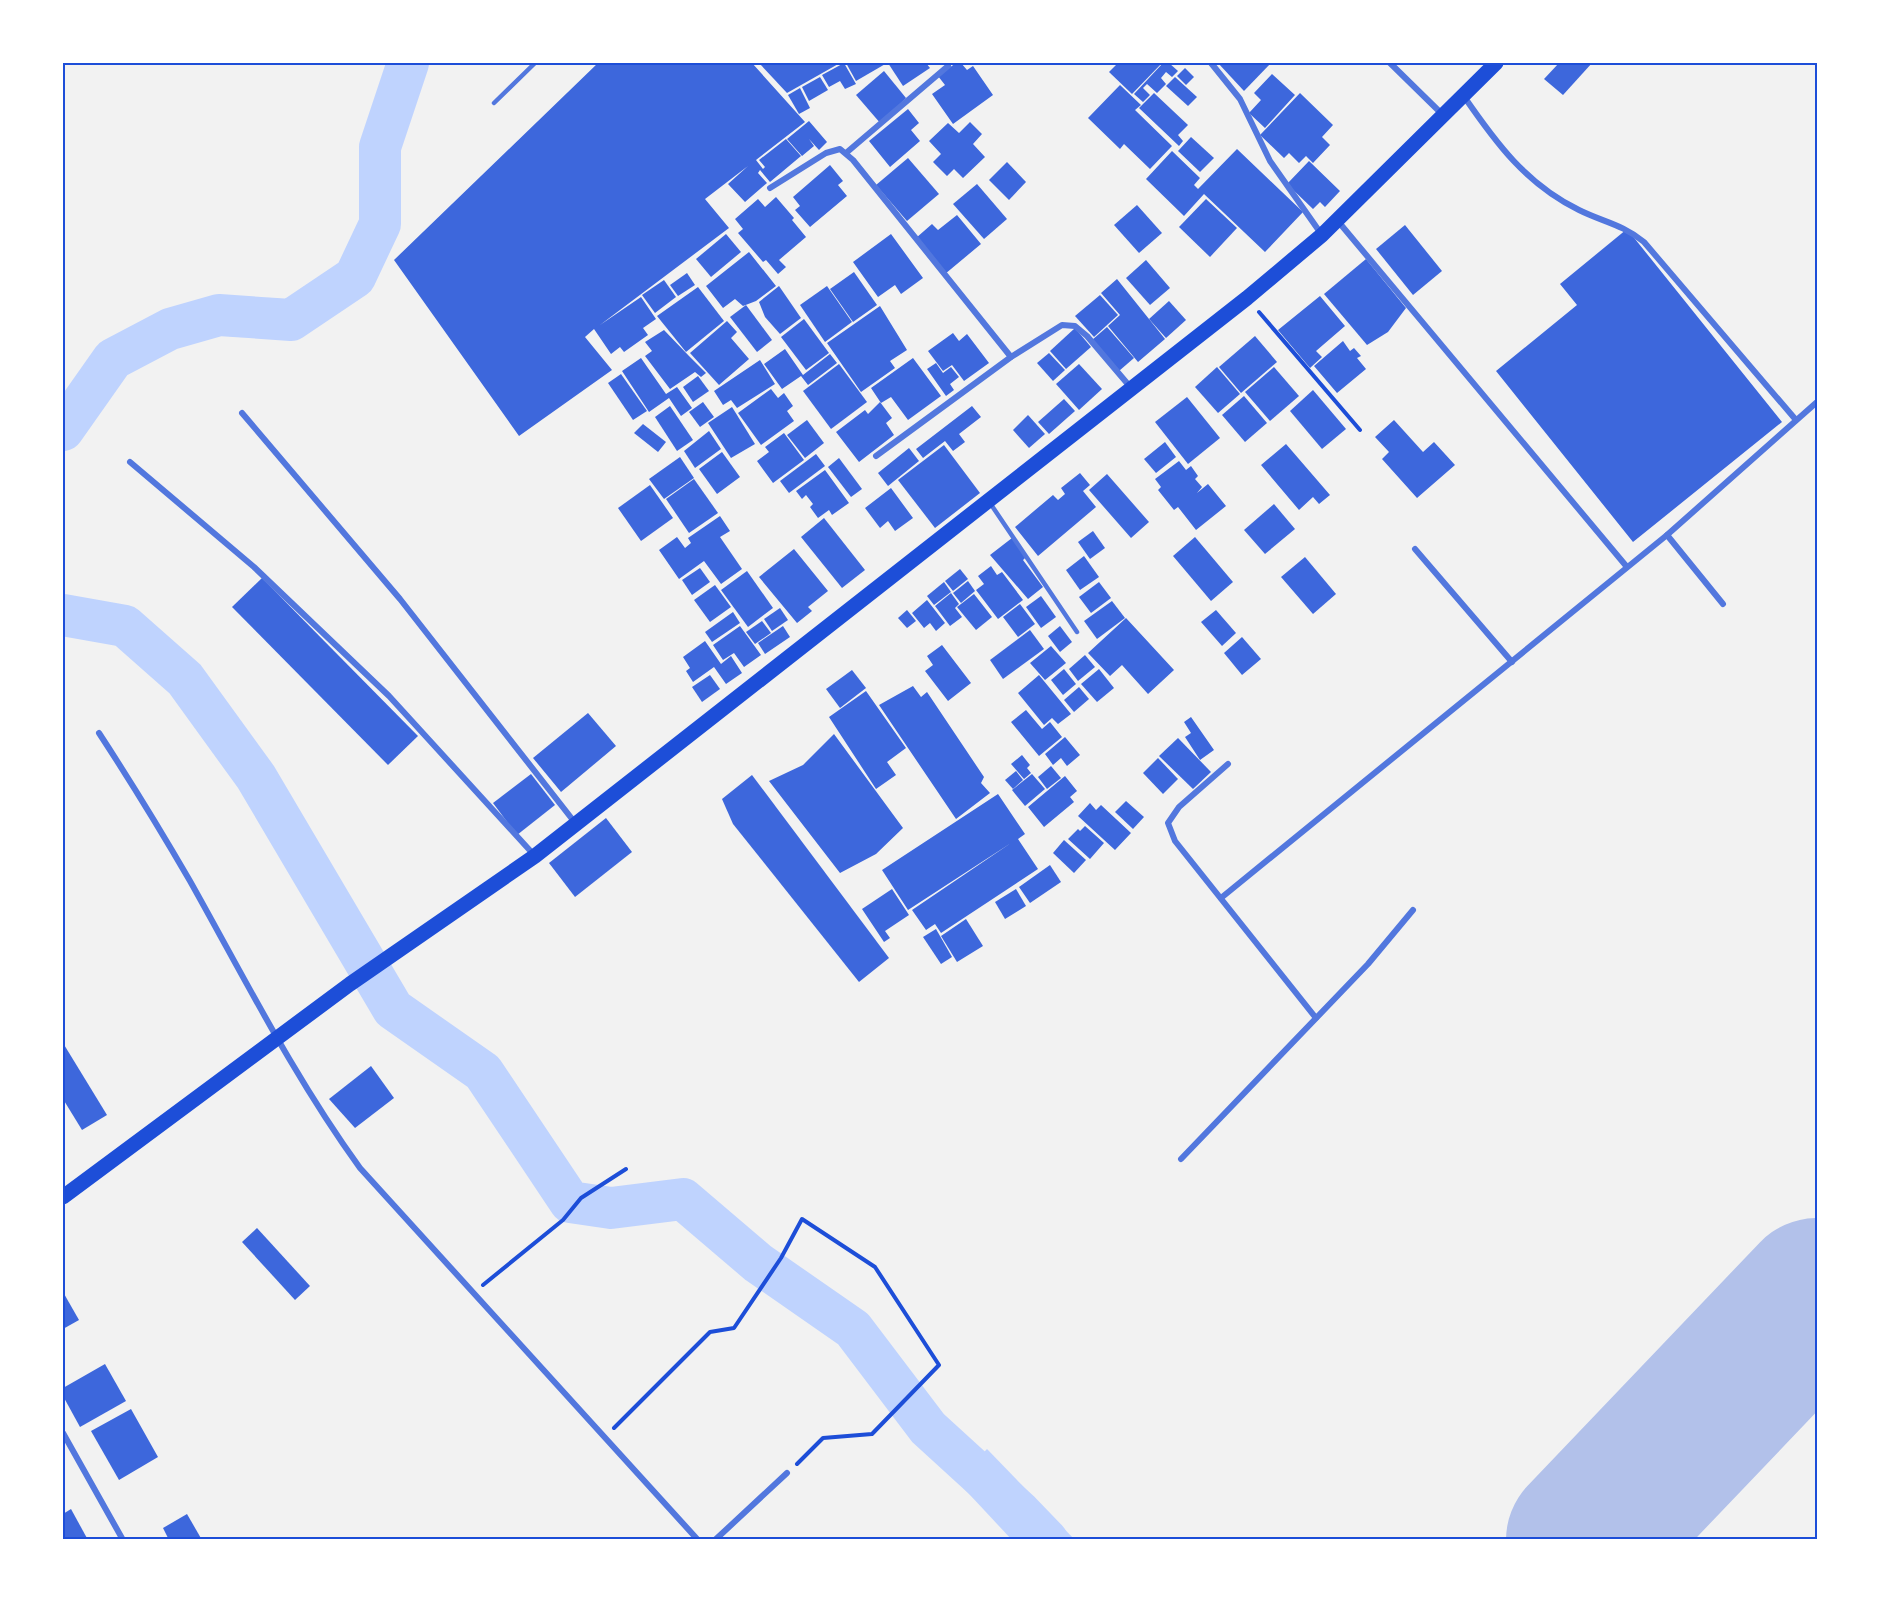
<svg xmlns="http://www.w3.org/2000/svg" width="1880" height="1603" viewBox="0 0 1880 1603" font-family="Poppins,sans-serif">
<rect width="100%" height="100%" fill="#f2f2f2"/>
<polygon fill="#bfd3fe" points="987,1449 1075,1540 1012,1540 957,1481"/>
<g fill="none" stroke-linecap="round" stroke-linejoin="round">
<g stroke="#bfd3fe" stroke-width="42">
<polyline points="63,430 113,359 170,329 219,315 291,320 355,277 380,224 380,147 408,63"/>
<polyline points="63,615 125,626 185,679 256,777 393,1009 483,1072 570,1202 611,1208 683,1199 758,1263 853,1329 928,1428 1020,1512 1047,1540"/>
</g>
<polyline stroke="#b2c1ea" stroke-width="158" points="1585,1540 1817,1297"/>
</g>
<g fill="#3d67dc">
<polygon points="598,63 752,63 805,122 756,160 763,169 765,167 759,160 786,139 801,156 770,182 760,170 758,173 767,183 745,202 728,184 748,166 705,199 729,228 600,325 641,297 656,319 643,328 648,335 624,352 620,347 611,354 594,329 585,337 612,370 519,436 394,260"/>
<polygon points="759,63 840,63 787,93"/>
<polygon points="844,63 856,84 845,89 840,81 829,87 822,75"/>
<polygon points="846,63 887,63 856,81"/>
<polygon points="888,63 926,63 930,68 903,86"/>
<polygon points="956,63 961,63 967,70 973,66 993,95 953,124 932,94 945,85 938,76"/>
<polygon points="1118,63 1162,63 1132,94 1109,72"/>
<polygon points="1163,63 1169,63 1178,71 1172,77 1166,72 1161,78 1166,84 1157,93 1147,84 1143,88 1150,95 1143,102 1134,94"/>
<polygon points="1218,63 1271,63 1244,91"/>
<polygon points="1559,63 1592,63 1563,95 1544,79"/>
<polygon points="1185,68 1194,77 1186,85 1177,76"/>
<polygon points="884,71 906,98 881,124 856,95"/>
<polygon points="1272,74 1295,95 1265,128 1249,113 1261,100 1254,93"/>
<polygon points="820,77 828,90 809,101 802,87"/>
<polygon points="1175,77 1197,97 1188,106 1166,86"/>
<polygon points="1120,85 1141,105 1135,110 1172,146 1150,169 1124,144 1120,149 1088,118"/>
<polygon points="800,88 810,108 799,114 788,95"/>
<polygon points="1154,93 1188,125 1178,135 1183,141 1179,146 1139,108"/>
<polygon points="1300,93 1333,125 1322,137 1330,145 1313,163 1306,156 1299,163 1289,153 1284,158 1260,135"/>
<polygon points="908,109 919,123 911,130 920,141 890,167 869,141"/>
<polygon points="809,121 827,142 819,150 809,139 814,146 802,156 787,139"/>
<polygon points="970,122 982,134 973,144 985,157 963,178 954,169 947,176 933,162 941,154 929,141 948,123 959,133"/>
<polygon points="1191,137 1214,158 1200,172 1178,151"/>
<polygon points="1237,149 1303,212 1265,252 1204,194 1184,216 1146,179 1172,151 1200,178 1194,185 1198,189"/>
<polygon points="908,158 939,194 907,221 876,185"/>
<polygon points="1309,161 1340,191 1325,207 1320,202 1313,209 1287,184"/>
<polygon points="1007,162 1026,182 1009,200 989,180"/>
<polygon points="830,165 843,181 838,185 847,196 810,227 795,210 800,206 793,197"/>
<polygon points="977,184 1007,219 984,239 953,204"/>
<polygon points="776,197 794,218 792,220 806,237 779,260 786,267 778,274 766,260 763,262 738,233 743,229 735,219 758,199 765,207"/>
<polygon points="1206,199 1237,228 1210,257 1179,227"/>
<polygon points="1137,205 1162,233 1139,253 1114,225"/>
<polygon points="957,215 981,244 945,274 916,238 932,224 938,230"/>
<polygon points="1405,225 1442,271 1413,295 1376,249"/>
<polygon points="1627,229 1782,422 1633,542 1496,371 1577,305 1560,284"/>
<polygon points="726,234 741,252 711,277 696,259"/>
<polygon points="891,234 923,278 901,294 895,285 878,297 853,262"/>
<polygon points="749,252 776,286 756,301 743,306 735,299 723,308 706,286"/>
<polygon points="1366,259 1406,308 1388,332 1367,345 1324,294"/>
<polygon points="1146,260 1170,288 1150,305 1126,278"/>
<polygon points="854,272 877,305 853,322 830,289"/>
<polygon points="687,273 695,285 678,296 670,285"/>
<polygon points="1117,279 1165,339 1138,362 1108,326 1120,315 1101,293"/>
<polygon points="664,280 676,297 655,313 642,295"/>
<polygon points="779,286 801,318 780,334 765,317 759,302"/>
<polygon points="827,286 852,322 825,342 800,305"/>
<polygon points="698,287 724,321 686,352 657,316"/>
<polygon points="1100,295 1118,315 1094,337 1075,316"/>
<polygon points="1320,296 1345,326 1316,351 1322,357 1310,368 1278,330"/>
<polygon points="1169,301 1186,320 1166,338 1149,319"/>
<polygon points="746,305 772,340 757,352 730,317"/>
<polygon points="880,306 907,350 890,361 895,368 861,392 827,343"/>
<polygon points="804,319 829,353 806,370 781,337"/>
<polygon points="727,321 737,332 731,338 749,359 719,385 690,353"/>
<polygon points="1107,327 1134,358 1119,371 1092,340"/>
<polygon points="1075,328 1091,347 1066,369 1050,351"/>
<polygon points="664,330 689,356 706,373 701,377 695,372 670,389 645,356 652,351 645,342"/>
<polygon points="953,333 959,341 967,334 989,363 964,381 952,365 943,371 928,351"/>
<polygon points="1255,336 1277,362 1241,393 1219,367"/>
<polygon points="1343,341 1350,351 1354,348 1361,356 1357,358 1366,369 1337,393 1314,366"/>
<polygon points="785,349 803,375 830,354 837,363 808,385 801,376 782,389 764,364"/>
<polygon points="1049,353 1065,370 1053,381 1037,363"/>
<polygon points="641,358 666,394 677,387 692,408 681,416 669,398 649,412 622,371"/>
<polygon points="913,358 941,396 908,420 891,397 881,403 871,388"/>
<polygon points="760,360 775,384 737,408 731,400 723,405 714,391"/>
<polygon points="936,363 943,373 951,367 959,377 950,384 954,390 946,396 927,369"/>
<polygon points="839,364 867,402 831,429 803,391"/>
<polygon points="1079,364 1102,389 1079,410 1056,384"/>
<polygon points="1217,367 1240,394 1218,413 1195,387"/>
<polygon points="1274,367 1299,396 1270,421 1245,392"/>
<polygon points="621,374 647,411 633,420 608,383"/>
<polygon points="698,376 709,391 693,402 683,387"/>
<polygon points="771,389 778,398 784,393 793,406 787,411 794,421 761,445 738,413"/>
<polygon points="1313,390 1346,429 1322,449 1290,411"/>
<polygon points="1244,396 1267,423 1245,442 1222,415"/>
<polygon points="1187,397 1220,438 1188,464 1155,422"/>
<polygon points="1064,399 1075,411 1049,434 1038,422"/>
<polygon points="703,402 714,417 700,427 689,412"/>
<polygon points="880,402 892,418 886,423 894,435 859,462 836,432 865,410 868,414"/>
<polygon points="670,406 693,440 677,451 655,417"/>
<polygon points="972,406 981,417 959,434 965,442 953,451 945,441 923,458 916,449"/>
<polygon points="732,407 755,444 731,458 708,423"/>
<polygon points="1028,415 1045,434 1029,448 1013,430"/>
<polygon points="807,420 824,443 805,458 787,435"/>
<polygon points="1394,420 1423,452 1434,442 1455,465 1417,498 1382,459 1389,452 1375,437"/>
<polygon points="643,424 666,442 658,452 634,433"/>
<polygon points="709,431 721,449 695,468 684,451"/>
<polygon points="784,433 804,460 773,483 757,461 769,452 765,447"/>
<polygon points="1165,442 1176,457 1156,473 1144,459"/>
<polygon points="1286,444 1330,495 1319,504 1313,497 1299,510 1261,465"/>
<polygon points="944,445 980,493 935,528 898,480"/>
<polygon points="909,448 919,461 888,486 878,473"/>
<polygon points="722,452 740,477 717,494 699,469"/>
<polygon points="816,454 825,466 789,493 780,481"/>
<polygon points="680,457 694,478 664,499 649,479"/>
<polygon points="839,458 862,489 851,497 828,467"/>
<polygon points="1179,461 1186,470 1191,466 1198,476 1195,479 1202,487 1197,493 1208,484 1226,506 1196,530 1178,507 1174,510 1158,490 1161,487 1155,479"/>
<polygon points="825,470 849,503 832,515 829,510 818,518 810,507 813,504 806,495 802,499 796,491"/>
<polygon points="1080,473 1090,485 1083,491 1096,507 1038,556 1015,527 1053,495 1058,500 1065,494 1061,488"/>
<polygon points="1107,474 1149,522 1131,538 1089,490"/>
<polygon points="694,479 718,513 689,533 666,499"/>
<polygon points="650,485 673,518 641,541 618,508"/>
<polygon points="891,488 913,518 895,531 888,521 880,528 865,508"/>
<polygon points="1274,504 1295,529 1265,554 1244,530"/>
<polygon points="720,516 730,531 720,537 742,569 721,584 704,561 679,579 659,550 677,537 685,548 691,543 688,538"/>
<polygon points="824,518 865,570 842,588 801,537"/>
<polygon points="1093,531 1105,548 1090,559 1078,542"/>
<polygon points="1195,537 1233,582 1211,601 1173,556"/>
<polygon points="1012,538 1026,557 1023,560 1043,587 1028,599 990,555"/>
<polygon points="794,549 828,591 808,607 812,611 797,623 759,577"/>
<polygon points="1084,556 1099,577 1080,590 1066,570"/>
<polygon points="1305,557 1336,594 1313,614 1281,577"/>
<polygon points="991,566 997,575 1002,572 1023,600 998,619 976,590 984,584 978,576"/>
<polygon points="700,568 710,582 692,595 682,580"/>
<polygon points="960,569 968,579 953,591 945,581"/>
<polygon points="747,571 773,608 748,627 721,590"/>
<polygon points="262,578 418,736 388,765 232,607"/>
<polygon points="968,581 975,591 961,603 953,593"/>
<polygon points="944,582 951,592 934,605 927,596"/>
<polygon points="1099,582 1111,598 1091,613 1079,597"/>
<polygon points="715,585 731,607 710,622 694,600"/>
<polygon points="951,593 959,604 955,608 962,617 950,626 935,606"/>
<polygon points="974,594 992,617 976,630 957,607"/>
<polygon points="1041,596 1056,617 1041,628 1026,607"/>
<polygon points="927,600 945,623 936,631 930,623 924,628 912,613"/>
<polygon points="1112,601 1125,618 1097,639 1084,621"/>
<polygon points="1020,604 1035,624 1018,637 1003,617"/>
<polygon points="780,608 788,620 772,631 764,619"/>
<polygon points="907,610 916,621 907,628 898,618"/>
<polygon points="1216,610 1236,633 1222,646 1201,622"/>
<polygon points="733,612 740,623 712,642 705,632"/>
<polygon points="1126,618 1174,670 1148,694 1122,665 1110,676 1088,653"/>
<polygon points="762,621 771,633 755,644 746,632"/>
<polygon points="740,626 761,655 744,667 734,653 723,660 713,645"/>
<polygon points="783,626 790,637 765,654 758,643"/>
<polygon points="1060,626 1072,642 1060,652 1048,636"/>
<polygon points="1030,630 1044,649 1003,679 990,660"/>
<polygon points="1242,637 1261,659 1242,675 1224,653"/>
<polygon points="705,641 721,664 731,656 742,673 726,684 714,667 693,682 686,671 690,668 683,657"/>
<polygon points="942,645 971,683 948,701 925,671 933,665 927,656"/>
<polygon points="1051,646 1066,663 1045,680 1030,663"/>
<polygon points="1085,655 1095,667 1078,681 1069,669"/>
<polygon points="1064,669 1076,684 1063,695 1051,680"/>
<polygon points="1099,669 1114,688 1097,702 1081,684"/>
<polygon points="852,670 866,688 840,708 826,689"/>
<polygon points="710,675 720,689 702,702 692,687"/>
<polygon points="1039,675 1071,714 1058,724 1052,718 1044,725 1018,693"/>
<polygon points="913,686 921,697 927,692 984,777 981,783 990,793 956,819 879,705"/>
<polygon points="1079,687 1089,699 1074,712 1064,700"/>
<polygon points="866,691 906,748 887,762 896,775 876,789 829,717"/>
<polygon points="1026,710 1042,729 1050,722 1062,737 1039,756 1011,722"/>
<polygon points="588,713 616,746 561,792 533,758"/>
<polygon points="1191,717 1214,750 1200,760 1185,737 1191,733 1184,722"/>
<polygon points="834,734 903,828 876,854 840,873 769,781 803,765"/>
<polygon points="1065,737 1080,755 1067,766 1061,758 1053,765 1045,754"/>
<polygon points="1178,738 1211,772 1193,789 1159,756"/>
<polygon points="1022,755 1030,765 1027,768 1031,773 1024,779 1011,764"/>
<polygon points="1158,758 1178,779 1163,794 1143,773"/>
<polygon points="1051,766 1061,778 1047,789 1038,777"/>
<polygon points="1016,771 1023,780 1013,789 1005,780"/>
<polygon points="531,774 555,805 517,835 493,803"/>
<polygon points="1032,774 1045,789 1025,806 1012,790"/>
<polygon points="752,775 889,958 859,982 733,824 722,799"/>
<polygon points="1065,776 1077,791 1070,797 1074,802 1044,827 1028,807"/>
<polygon points="998,794 1025,834 1018,839 1038,869 941,933 935,924 926,930 912,910 1011,843 908,910 882,870"/>
<polygon points="1126,801 1144,817 1133,829 1115,812"/>
<polygon points="1090,803 1096,810 1101,805 1131,833 1115,850 1078,816"/>
<polygon points="606,818 632,852 575,897 549,863"/>
<polygon points="1085,826 1104,843 1090,859 1068,839 1078,829 1080,831"/>
<polygon points="1064,840 1086,860 1074,873 1053,853"/>
<polygon points="1050,865 1061,882 1030,903 1019,887"/>
<polygon points="892,889 909,915 885,931 890,938 884,942 862,909"/>
<polygon points="1016,889 1026,906 1005,919 995,902"/>
<polygon points="966,919 983,946 957,962 941,936"/>
<polygon points="936,929 952,957 941,964 923,937"/>
<polygon points="63,1043 107,1115 82,1130 63,1099"/>
<polygon points="371,1066 394,1098 355,1128 329,1099"/>
<polygon points="257,1228 310,1286 295,1300 242,1242"/>
<polygon points="63,1292 79,1320 63,1329"/>
<polygon points="105,1364 126,1401 80,1427 63,1396 63,1388"/>
<polygon points="131,1409 158,1457 119,1480 91,1431"/>
<polygon points="71,1509 88,1540 63,1540 63,1514"/>
<polygon points="187,1514 202,1540 169,1540 163,1528"/>
</g>
<g fill="none" stroke-linecap="round" stroke-linejoin="round">
<g stroke="#1d4ed8" stroke-width="4">
<polyline points="1259,312 1360,430"/>
<polyline points="483,1285 563,1220 581,1198 626,1169"/>
<polyline points="614,1428 710,1332 734,1328 781,1258 802,1219 875,1267 939,1365 872,1434 823,1438 797,1464"/>
</g>
<g stroke="#5277de" stroke-width="4.5">
<polyline points="494,103 535,63"/>
<polyline points="990,503 1077,632"/>
</g>
<g stroke="#5277de" stroke-width="6">
<polyline points="1211,63 1240,99 1270,161 1322,235"/>
<polyline points="1390,63 1443,115"/>
<path d="M 1463,95 C 1496,143 1526,184 1579,210 C 1603,222 1622,224 1644,242 L 1796,420"/>
<polyline points="846,153 948,66"/>
<polyline points="770,188 826,153 840,149 853,160 1011,357"/>
<polyline points="1337,220 1627,567"/>
<polyline points="242,413 400,599 576,824"/>
<polyline points="876,456 1011,357 1062,325 1075,326 1087,336 1132,389"/>
<polyline points="130,462 254,567 389,696 535,856"/>
<polyline points="1667,535 1723,604"/>
<polyline points="1415,549 1512,662"/>
<path d="M 99,733 C 131,782 161,831 190,881 C 245,979 294,1077 360,1168 L 698,1540"/>
<polyline points="1228,764 1179,807 1168,823 1175,841 1316,1018"/>
<polyline points="1221,898 1667,535 1817,402"/>
<polyline points="1181,1159 1368,964 1413,910"/>
<polyline points="63,1433 123,1540"/>
<polyline points="715,1540 787,1473"/>
</g>
<polyline stroke="#1d4ed8" stroke-width="15" points="63,1197 350,984 535,856 1247,298 1322,235 1496,63"/>
</g>
<rect width="1880" height="1603" fill="none" stroke="#ffffff" stroke-width="129"/>
<rect x="64" y="64" width="1752" height="1474" fill="none" stroke="#1d4ed8" stroke-width="2"/>
</svg>
